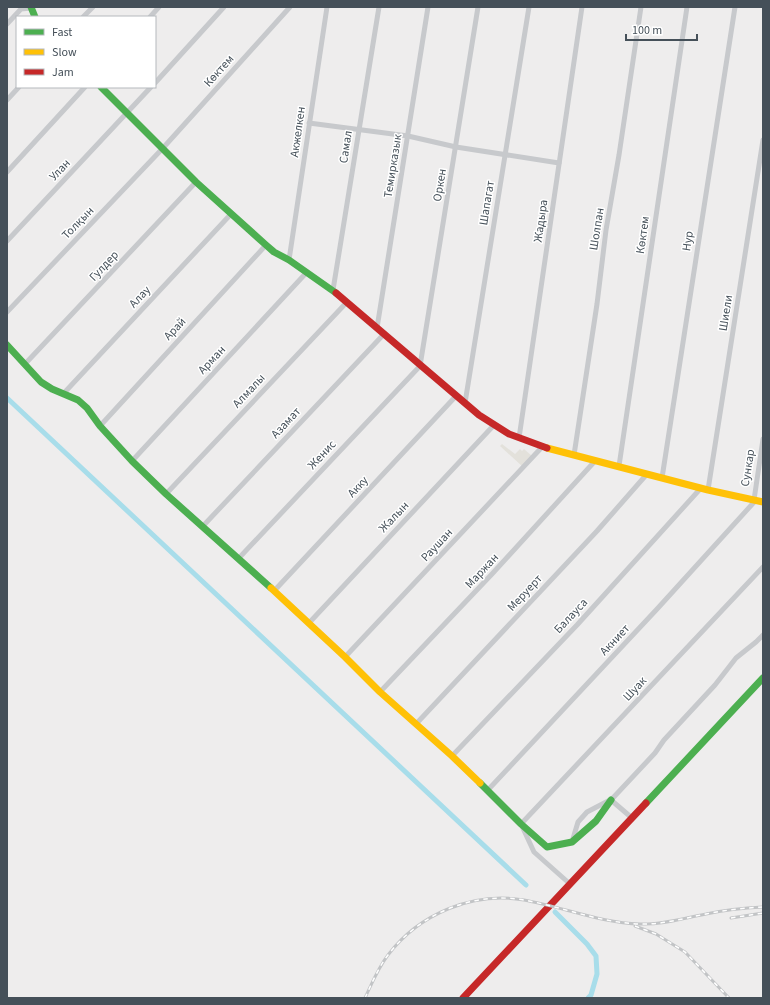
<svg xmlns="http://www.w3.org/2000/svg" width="770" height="1005" viewBox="0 0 770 1005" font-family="'Source Sans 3',sans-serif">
<rect width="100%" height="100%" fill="#eeeded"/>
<polygon fill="#e3e1db" points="502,444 515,454 520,449 522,451 524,449 532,456 523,467 500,446"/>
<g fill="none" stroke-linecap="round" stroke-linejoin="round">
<g stroke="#a8ddea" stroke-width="5">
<polyline points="7,398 526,885"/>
<polyline points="555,912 587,944 596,956 597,974 591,995 588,998"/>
</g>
<g stroke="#c7c9cc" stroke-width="5">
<polyline points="83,17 93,7"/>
<polyline points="150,17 159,7"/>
<polyline points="7,24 21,9 31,8"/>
<polyline points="155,83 224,7"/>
<polyline points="7,100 19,87"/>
<polyline points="309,123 408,136 456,147 559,163"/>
<polyline points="7,172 85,87"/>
<polyline points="7,241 151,87"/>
<polyline points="289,260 327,7"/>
<polyline points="333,290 379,7"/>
<polyline points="7,312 163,148 290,7"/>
<polyline points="377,328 428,7"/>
<polyline points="25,364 196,182"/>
<polyline points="64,393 231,214"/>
<polyline points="465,403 529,7"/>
<polyline points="100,426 266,245"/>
<polyline points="519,438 582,7"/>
<polyline points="574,455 597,304 606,230 619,155 641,7"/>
<polyline points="132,461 307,272"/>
<polyline points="619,466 687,7"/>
<polyline points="662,478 735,7"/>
<polyline points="708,490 763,140"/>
<polyline points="166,494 347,302"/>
<polyline points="754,500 763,439"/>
<polyline points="203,526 384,334"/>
<polyline points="239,558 420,366 478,7"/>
<polyline points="274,591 456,396"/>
<polyline points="309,623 494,425"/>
<polyline points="345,657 543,446"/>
<polyline points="380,692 492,574 595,461"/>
<polyline points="416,724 597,531 647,474"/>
<polyline points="452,756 577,625 701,488"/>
<polyline points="487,791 658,608 756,500"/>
<polyline points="632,818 611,800 655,753 664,740 715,685 736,658 756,642 763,635"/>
<polyline points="572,842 578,822 587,812 610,800"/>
<polyline points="570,884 534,852 521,824 763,567"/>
</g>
<g stroke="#4caf50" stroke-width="7">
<polyline points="31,7 35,17"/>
<polyline points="101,87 196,182 266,245 274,252 289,260 336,293"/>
<polyline points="7,345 41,382 52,389 78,400 87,408 100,426 132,461 166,494 271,588"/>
<polyline points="480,783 521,824 547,847 572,842 596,821 611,800"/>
<polyline points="646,803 763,678"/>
</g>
<g stroke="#ffc107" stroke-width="7">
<polyline points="547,448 708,490 763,502"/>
<polyline points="271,588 345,657 380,692 452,756 480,783"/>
</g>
<g stroke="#c62828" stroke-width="7">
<polyline points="336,293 479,415 509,434 547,448"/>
<polyline points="463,998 646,803"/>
</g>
<g stroke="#c2c4c6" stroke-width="3">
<g id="rail">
<polyline points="731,918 763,913"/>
<polyline points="635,926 656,934 685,952 729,998"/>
<path d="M 365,998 C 372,983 378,968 388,955 C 419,914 473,891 524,900 C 563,907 601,923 640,924 C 662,925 684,918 706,914 C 725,910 744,908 763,907"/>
</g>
</g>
<use href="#rail" stroke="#fff" stroke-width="1.5" stroke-dasharray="4.5" stroke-linecap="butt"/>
</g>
<g text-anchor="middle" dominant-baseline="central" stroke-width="3" stroke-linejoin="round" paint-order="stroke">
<g font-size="12" fill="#455059" stroke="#fff">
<text transform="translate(219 71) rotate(-48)">Көктем</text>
<text transform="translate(298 132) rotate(-82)">Акжелкен</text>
<text transform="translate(346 147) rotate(-81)">Самал</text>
<text transform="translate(393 166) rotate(-81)">Темирказык</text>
<text transform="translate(60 170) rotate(-47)">Улан</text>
<text transform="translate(440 185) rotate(-81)">Оркен</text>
<text transform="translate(487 203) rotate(-81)">Шапагат</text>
<text transform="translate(541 221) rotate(-82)">Жадыра</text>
<text transform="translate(78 223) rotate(-46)">Толқын</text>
<text transform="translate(597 229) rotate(-81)">Шолпан</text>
<text transform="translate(643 235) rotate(-82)">Көктем</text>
<text transform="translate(688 241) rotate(-82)">Нур</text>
<text transform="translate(104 266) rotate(-47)">Гулдер</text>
<text transform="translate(140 297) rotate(-47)">Алау</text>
<text transform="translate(726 313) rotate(-81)">Шиели</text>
<text transform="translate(175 329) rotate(-47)">Арай</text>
<text transform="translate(212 360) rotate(-47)">Арман</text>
<text transform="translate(249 391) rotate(-47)">Алмалы</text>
<text transform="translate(286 423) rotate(-47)">Азамат</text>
<text transform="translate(322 455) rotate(-47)">Женис</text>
<text transform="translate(748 468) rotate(-81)">Сункар</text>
<text transform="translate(358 487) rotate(-47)">Акку</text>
<text transform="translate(394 517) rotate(-47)">Жалын</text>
<text transform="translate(437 545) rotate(-47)">Раушан</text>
<text transform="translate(482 571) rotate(-47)">Маржан</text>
<text transform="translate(525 593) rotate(-47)">Меруерт</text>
<text transform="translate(571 616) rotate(-47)">Балауса</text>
<text transform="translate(615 640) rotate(-47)">Акниет</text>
<text transform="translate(635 689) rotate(-47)">Шуак</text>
</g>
</g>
<rect width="770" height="1005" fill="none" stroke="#455059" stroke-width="16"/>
<rect x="16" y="16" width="140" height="72" fill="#ffffff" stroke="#b5b9bd"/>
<rect x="24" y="29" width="20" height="6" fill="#4caf50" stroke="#b5b9bd"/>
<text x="52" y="36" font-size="12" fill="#455059">Fast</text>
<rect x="24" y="49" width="20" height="6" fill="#ffc107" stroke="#b5b9bd"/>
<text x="52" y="56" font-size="12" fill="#455059">Slow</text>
<rect x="24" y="69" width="20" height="6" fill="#c62828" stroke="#b5b9bd"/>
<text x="52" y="76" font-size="12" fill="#455059">Jam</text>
<path d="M626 34v6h71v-6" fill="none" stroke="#455059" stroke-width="2"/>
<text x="632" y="34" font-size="12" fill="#455059" stroke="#ffffff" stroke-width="3" paint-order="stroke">100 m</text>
</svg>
